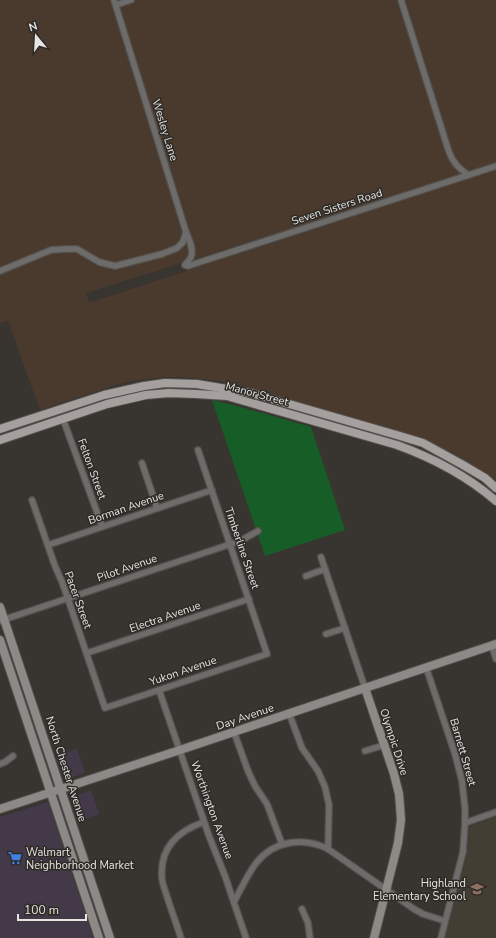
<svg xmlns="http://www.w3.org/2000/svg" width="496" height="938" viewBox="0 0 496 938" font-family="'Nunito Sans',sans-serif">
<rect width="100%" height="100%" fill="#383531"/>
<g fill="#443948">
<polygon points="77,749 85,773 66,779 64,778 56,756"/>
<polygon points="91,790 99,814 78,821 71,799 72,797"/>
<polygon points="48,802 93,938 0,938 0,817"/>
</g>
<path fill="#4a3a2e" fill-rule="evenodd" d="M 0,0 L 496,0 L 496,482 L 493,479 L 420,440 L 330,420 L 240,385 L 213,380 L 183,377 L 165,377 L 131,381 L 115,385 L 40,410 L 8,321 L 0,323 ZM 430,185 L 431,189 L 348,218 L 89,303 L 86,293 Z"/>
<polygon fill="#433e33" points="496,817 496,938 445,938 465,863 468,846 469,828 471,826"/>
<polygon fill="#175d27" points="212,400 237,406 311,427 345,530 265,556"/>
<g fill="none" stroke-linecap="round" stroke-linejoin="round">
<g stroke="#54514d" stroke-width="8">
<g id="street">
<path d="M 114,0 L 186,232 C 189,239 194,250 191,257 C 190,260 186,263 185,265"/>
<path d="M 401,0 L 449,152 C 454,164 458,167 468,175"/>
<polyline points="116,5 131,0"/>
<polyline points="185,265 188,266 496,166"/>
<polyline points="0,271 51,250 66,249 77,249 99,262 115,266 162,254 177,248 183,242 186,232"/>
<polyline points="63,419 102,526"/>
<polyline points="142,463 157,508"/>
<polyline points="32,500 55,566 62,582 68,599 105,708 267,654 198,450"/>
<polyline points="48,545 212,490"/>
<polyline points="321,557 365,688"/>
<polyline points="306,576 325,569"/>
<polyline points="0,621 240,541 258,531"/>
<polyline points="326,634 345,628"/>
<polyline points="492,646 496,659"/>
<polyline points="87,653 249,599"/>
<polyline points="426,667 455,754 462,781 465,809 465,823 463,852 441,938"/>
<polyline points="159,690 209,836 225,876 246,938"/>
<polyline points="289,713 302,748 318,771 325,787 329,805 328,849"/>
<polyline points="234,732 248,771 255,786 267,804 282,844"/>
<polyline points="365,751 384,745"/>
<polyline points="0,764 5,762 13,756"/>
<polyline points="465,823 496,812"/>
<path d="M 234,902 C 241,889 248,873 257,862 C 275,840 304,837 328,849 L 414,909 L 423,914 L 445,921"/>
<polyline points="302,909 308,923 310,938"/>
<path d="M 181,938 C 177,926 173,914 169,903 C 167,895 163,887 162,879 C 159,848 178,831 204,822"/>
</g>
</g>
<g stroke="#54514d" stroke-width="10">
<g id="secondary">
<polyline points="0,607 110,938"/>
<polyline points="0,640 99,938"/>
<polyline points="365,688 394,774 399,794 400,806 401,820 398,843 374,938"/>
<polyline points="0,809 180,750 496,644"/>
</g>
</g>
<g stroke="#54514d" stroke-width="10">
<g id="primary">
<polyline points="0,429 104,395 144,386 165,383 197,384 251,393 400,436 423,443 463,465 485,478 496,488"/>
<path d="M 0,440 L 107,404 L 146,395 L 169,393 L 196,394 L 227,396 L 397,445 C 433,458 467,476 496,501"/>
</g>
</g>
<use href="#street" stroke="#6e6c6a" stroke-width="5.5"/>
<use href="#secondary" stroke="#8d8987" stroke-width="8"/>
<use href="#primary" stroke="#a5a09d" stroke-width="8"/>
</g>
<defs>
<g id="supermarket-bare" transform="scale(1.08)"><path d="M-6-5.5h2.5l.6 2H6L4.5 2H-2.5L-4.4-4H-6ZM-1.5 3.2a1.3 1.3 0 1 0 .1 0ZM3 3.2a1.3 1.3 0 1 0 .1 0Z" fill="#3f7fe0" stroke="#2e2b27" stroke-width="2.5" paint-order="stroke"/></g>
<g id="school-bare" transform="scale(1.08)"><path d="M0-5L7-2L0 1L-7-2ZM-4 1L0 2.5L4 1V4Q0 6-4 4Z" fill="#8d6e63" stroke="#2e2b27" stroke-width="2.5" paint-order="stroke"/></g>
</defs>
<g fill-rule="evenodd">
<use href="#supermarket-bare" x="15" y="858"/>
<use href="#school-bare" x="477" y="889"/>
</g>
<g text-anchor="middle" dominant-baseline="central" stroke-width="3" stroke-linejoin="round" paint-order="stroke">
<g font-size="11" fill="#e5e4e1" stroke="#2e2b27">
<text transform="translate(165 130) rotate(73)">Wesley Lane</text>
<text transform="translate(337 207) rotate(-18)">Seven Sisters Road</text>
<text transform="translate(257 394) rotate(15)">Manor Street</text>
<text transform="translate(92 469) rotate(70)">Felton Street</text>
<text transform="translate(126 508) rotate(-19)">Borman Avenue</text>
<text transform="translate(242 548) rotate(71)">Timberline Street</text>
<text transform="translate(127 568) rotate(-19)">Pilot Avenue</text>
<text transform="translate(78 600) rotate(70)">Pacer Street</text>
<text transform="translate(165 617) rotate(-19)">Electra Avenue</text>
<text transform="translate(183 671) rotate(-19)">Yukon Avenue</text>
<text transform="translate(245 717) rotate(-19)">Day Avenue</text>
<text transform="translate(394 742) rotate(72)">Olympic Drive</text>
<text transform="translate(463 752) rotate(74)">Barnett Street</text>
<text transform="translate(66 769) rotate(72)">North Chester Avenue</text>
<text transform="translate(212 810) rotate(70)">Worthington Avenue</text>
</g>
<g font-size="11" fill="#e5e4e1" stroke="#2e2b27" text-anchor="start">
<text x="26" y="852">Walmart<tspan x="26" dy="13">Neighborhood Market</tspan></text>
<text x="466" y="883" text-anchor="end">Highland<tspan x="466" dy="13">Elementary School</tspan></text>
</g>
</g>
<g transform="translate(36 36) rotate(342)" stroke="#2e2b27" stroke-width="3" paint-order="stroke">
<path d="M0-3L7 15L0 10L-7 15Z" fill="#e5e4e1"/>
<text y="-6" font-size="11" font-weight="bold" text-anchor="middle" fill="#e5e4e1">N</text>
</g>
<path d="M18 914v6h68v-6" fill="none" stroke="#e5e4e1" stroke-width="2"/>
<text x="24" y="914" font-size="12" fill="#e5e4e1" stroke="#2e2b27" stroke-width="3" paint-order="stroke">100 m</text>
</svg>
